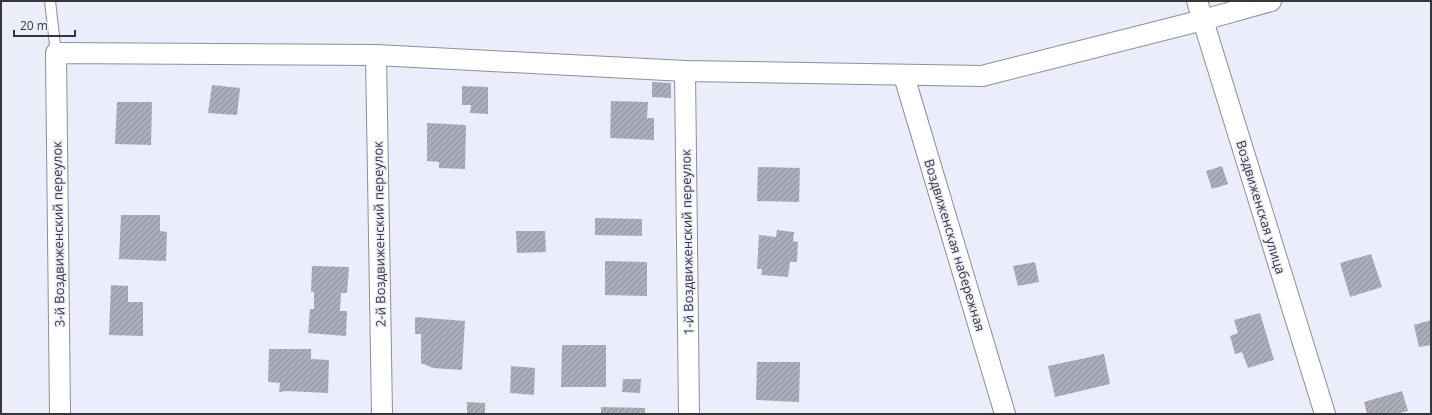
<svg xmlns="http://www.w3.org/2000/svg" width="1432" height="415" viewBox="0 0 1432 415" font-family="'Open Sans',sans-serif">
<defs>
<pattern id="building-hatch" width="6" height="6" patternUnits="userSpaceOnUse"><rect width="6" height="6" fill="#acadba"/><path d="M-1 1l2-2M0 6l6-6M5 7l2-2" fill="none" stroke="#8d8e98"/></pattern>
</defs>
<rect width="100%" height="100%" fill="#ecedfb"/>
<g fill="url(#building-hatch)">
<polygon points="652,82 671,83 671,98 652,97"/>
<polygon points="212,85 240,88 237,115 208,113"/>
<polygon points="462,86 488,87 488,114 470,113 471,105 462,105"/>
<polygon points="611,101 648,102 647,118 654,118 654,140 610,138"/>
<polygon points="117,102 152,102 151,145 115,144"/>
<polygon points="427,123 466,125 465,169 439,168 439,162 427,161"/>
<polygon points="1222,166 1228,184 1212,189 1206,171"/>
<polygon points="758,167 800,168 799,202 757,201"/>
<polygon points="121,215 160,215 160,231 167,232 166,261 119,259"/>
<polygon points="595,218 642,219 642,236 595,235"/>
<polygon points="777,230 794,232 793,241 798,242 797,262 790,262 788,277 761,275 762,269 757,269 759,235 776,237"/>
<polygon points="516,231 545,231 546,252 517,253"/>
<polygon points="1371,254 1382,287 1350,297 1340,263"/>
<polygon points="605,261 647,262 647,296 605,295"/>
<polygon points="1035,262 1039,282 1018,286 1013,266"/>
<polygon points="312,266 349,267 347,293 341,293 340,311 347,311 346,336 308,333 310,309 314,309 314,292 311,292"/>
<polygon points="111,285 128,286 128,302 143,302 143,336 109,335"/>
<polygon points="1260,313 1274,360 1248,368 1242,352 1235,354 1230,336 1238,333 1234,320"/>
<polygon points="415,317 465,321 462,370 433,368 421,363 421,334 415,334"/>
<polygon points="1431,320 1431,345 1419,347 1414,325"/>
<polygon points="562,345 606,345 606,387 561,387"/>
<polygon points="269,349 311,349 311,359 329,360 328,393 287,391 279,392 280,383 268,382"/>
<polygon points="1104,354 1110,384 1055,397 1048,366"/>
<polygon points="757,362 800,362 799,402 756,400"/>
<polygon points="511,366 535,368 534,395 510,393"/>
<polygon points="623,379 641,379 640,393 622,392"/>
<polygon points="1402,391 1408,411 1395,414 1367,414 1364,402"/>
<polygon points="467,402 485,403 485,414 467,414"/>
<polygon points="601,407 645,408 645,414 601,414"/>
</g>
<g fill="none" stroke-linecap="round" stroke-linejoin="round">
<g stroke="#8d8e9a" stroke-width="12">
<polyline id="lane" points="50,1 56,53"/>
</g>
<g stroke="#8d8e9a" stroke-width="22">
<g id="street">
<polyline points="1197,1 1325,414"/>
<polyline points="376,55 382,414"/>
<polyline points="685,71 689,414"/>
<polyline points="904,76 1005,414"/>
<polyline points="60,414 56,53 376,55 685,71 982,76 1203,20 1271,1"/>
</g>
</g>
<use href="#lane" stroke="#fff" stroke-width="10"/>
<use href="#street" stroke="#fff" stroke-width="20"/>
</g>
<g text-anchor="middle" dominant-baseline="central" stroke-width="3" stroke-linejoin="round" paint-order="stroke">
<g font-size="13" fill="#36363b" stroke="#ecedfb">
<text transform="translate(1261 207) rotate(73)">Воздвиженская улица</text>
<text transform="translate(58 234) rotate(-91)">3-й Воздвиженский переулок</text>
<text transform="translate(379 234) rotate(-91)">2-й Воздвиженский переулок</text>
<text transform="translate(687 242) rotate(-91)">1-й Воздвиженский переулок</text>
<text transform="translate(955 245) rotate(73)">Воздвиженская набережная</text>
</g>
</g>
<rect width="1432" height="415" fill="none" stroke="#36363b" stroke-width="4"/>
<path d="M14 30v6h61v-6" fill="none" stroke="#36363b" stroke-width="2"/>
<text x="20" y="30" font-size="12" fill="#36363b" stroke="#ecedfb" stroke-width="3" paint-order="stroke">20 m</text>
</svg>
